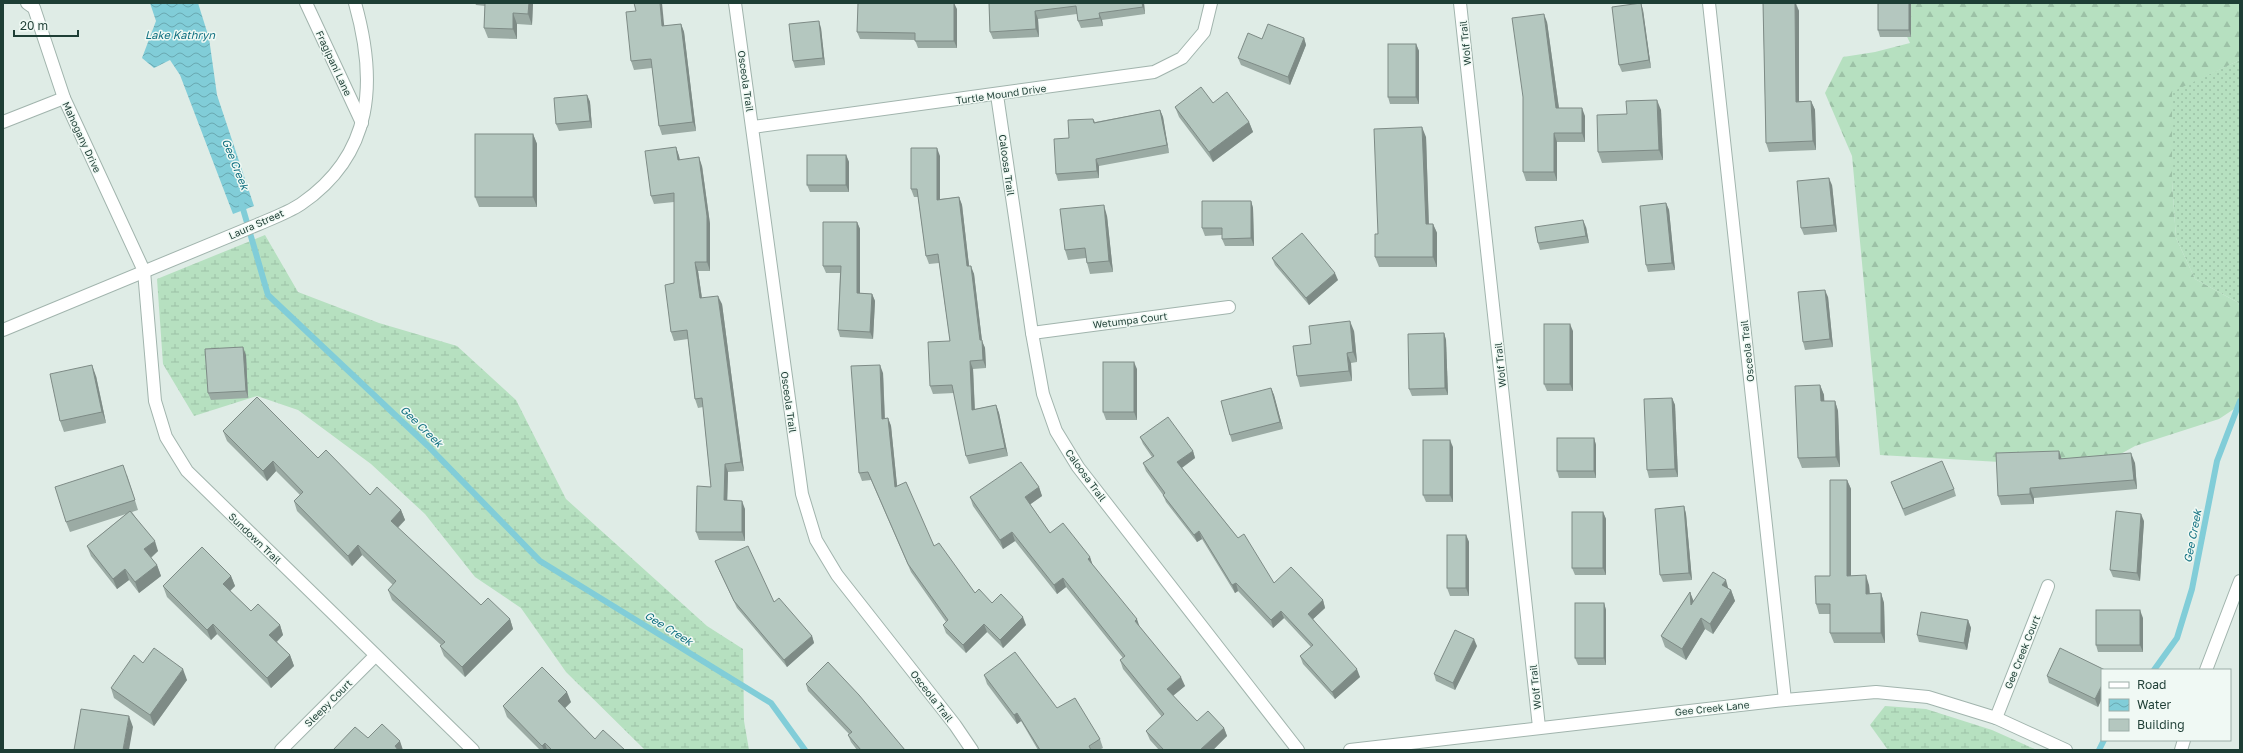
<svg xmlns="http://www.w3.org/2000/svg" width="2243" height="753" viewBox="0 0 2243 753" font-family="'Golos Text',sans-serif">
<defs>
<pattern id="grass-dots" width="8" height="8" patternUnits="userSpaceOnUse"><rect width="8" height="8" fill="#b6e0c0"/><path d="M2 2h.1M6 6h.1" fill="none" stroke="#9cc1a6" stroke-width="1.8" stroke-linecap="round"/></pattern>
<pattern id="forest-firs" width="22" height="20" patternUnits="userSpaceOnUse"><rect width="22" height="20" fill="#b6e0c0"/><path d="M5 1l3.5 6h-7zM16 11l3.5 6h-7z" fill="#9cc1a6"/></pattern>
<pattern id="wetland-marsh" width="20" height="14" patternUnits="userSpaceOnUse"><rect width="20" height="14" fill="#b6e0c0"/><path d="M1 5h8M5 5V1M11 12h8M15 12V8" fill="none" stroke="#9cc1a6"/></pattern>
<pattern id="water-waves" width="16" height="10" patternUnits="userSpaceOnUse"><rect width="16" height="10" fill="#81cdd8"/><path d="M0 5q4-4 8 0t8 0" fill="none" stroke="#69a8b0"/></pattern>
</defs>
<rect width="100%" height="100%" fill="#dfece6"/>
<polygon fill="url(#grass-dots)" points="2240,60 2240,306 2237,302 2195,279 2176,238 2172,181 2172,91"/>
<polygon fill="url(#forest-firs)" points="1896,3 2240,3 2240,60 2172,92 2172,181 2176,238 2195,279 2237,302 2240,306 2240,405 2219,419 2135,446 2063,486 2034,464 1880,455 1852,156 1825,93 1843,57 1875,52 1910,43 1897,15"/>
<g fill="url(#wetland-marsh)">
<polygon points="265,235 298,292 379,323 457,346 516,400 566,499 707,626 743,649 744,721 749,750 645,750 566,672 521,608 475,577 425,514 371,464 298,410 257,396 194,416 163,364 157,279"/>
<polygon points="1885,706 1926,709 1992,730 2037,750 1888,750 1870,725"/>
</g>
<polygon fill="url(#water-waves)" points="150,3 198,3 209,38 217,95 254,206 233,214 180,75 170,60 154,68 142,58 156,21"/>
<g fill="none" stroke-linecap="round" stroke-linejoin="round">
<g stroke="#81cdd8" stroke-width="6">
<polyline points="241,202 268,295 428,446 540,561 771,703 805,750"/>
<polyline points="2154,670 2177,638 2192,589 2217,461 2240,401"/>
<polyline points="2099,750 2104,740"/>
</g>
<g stroke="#a1b4ad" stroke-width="14">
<g id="minor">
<polyline points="27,3 34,8 64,98 144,271 155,401 166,437 187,471 473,750"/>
<polyline points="306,3 362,123"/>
<polyline points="735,3 802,494 816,540 837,575 955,725 972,750"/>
<polyline points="1460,3 1539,727"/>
<polyline points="1709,3 1785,700"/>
<polyline points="997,95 1032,333 1043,394 1056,431 1078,467 1298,750"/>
<polyline points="3,122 64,98"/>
<polyline points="753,127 1154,72 1182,58 1204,32 1211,3"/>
<path d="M 3,330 L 259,224 C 273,218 289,212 301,204 C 374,154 377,81 355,3"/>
<polyline points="1032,333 1229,307"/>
<polyline points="1996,718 2048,586"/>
<polyline points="281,750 375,656"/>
<polyline points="1350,750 1785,700 1876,692 1928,697 1996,718 2066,750"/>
</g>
</g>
<g stroke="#a1b4ad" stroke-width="14">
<g id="tertiary">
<polyline points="2206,670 2240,581"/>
<polyline points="2181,750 2184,740"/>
</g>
</g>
<use href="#minor" stroke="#fff" stroke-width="12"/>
<use href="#tertiary" stroke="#fff" stroke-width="12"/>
</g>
<g fill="#9baba4">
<polygon points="475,3 533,3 532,25 517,24 517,39 488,38 484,28 485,6 476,5"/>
<polygon points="989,3 1144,3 1145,14 1102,20 1103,26 1081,28 1078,21 1077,14 1038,19 1039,37 993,39 990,32"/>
<polygon points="1763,3 1796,3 1799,11 1799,101 1811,101 1815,110 1816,150 1769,152 1766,143"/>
<polygon points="1911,3 1911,37 1880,37 1878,30"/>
<polygon points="957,9 957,48 918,48 915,40 860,39 857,32"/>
<polygon points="1643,10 1651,68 1622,72 1619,65"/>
<polygon points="1547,22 1559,108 1585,116 1585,142 1557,142 1557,181 1526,181 1523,172"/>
<polygon points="681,24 684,32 696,131 662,135 659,126 652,68 634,70 631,61 665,26"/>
<polygon points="821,28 825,65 795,68 793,61"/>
<polygon points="1304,38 1306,45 1290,85 1241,65 1238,58 1262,39"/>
<polygon points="1416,44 1419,51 1419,104 1390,104 1388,97"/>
<polygon points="587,95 590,102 592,128 559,131 556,124"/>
<polygon points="1213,103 1249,122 1253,132 1213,162 1179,117 1175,107"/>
<polygon points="1160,110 1163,117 1169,153 1099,166 1099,178 1058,181 1056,174 1069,138 1093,119 1095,122"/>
<polygon points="1661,110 1663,160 1602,163 1598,152 1627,114"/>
<polygon points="533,134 537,144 537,207 479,207 475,197"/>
<polygon points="1426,137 1429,224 1433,224 1437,233 1437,267 1379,267 1375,257 1378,234"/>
<polygon points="676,147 679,156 680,160 702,166 710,224 710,271 698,271 702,298 722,304 744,471 728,472 727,500 745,509 745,541 699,540 696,532 711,487 703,407 698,408 695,399 688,339 674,341 671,332 674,283 674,202 654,204 651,196"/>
<polygon points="846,155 849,162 849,192 810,192 807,185"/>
<polygon points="940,156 940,199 959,197 962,205 969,266 974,274 982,341 985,348 986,368 973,369 975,409 996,405 999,413 1008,456 969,464 966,456 954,393 933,394 930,386 950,341 939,263 929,264 926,256 918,197 914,197 911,189"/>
<polygon points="1832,185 1837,232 1804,235 1801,228"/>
<polygon points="1251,201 1253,208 1254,246 1225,246 1222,239 1222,235 1205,236 1202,228"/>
<polygon points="1666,203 1669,210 1675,270 1648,272 1646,265"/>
<polygon points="1107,216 1113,272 1090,274 1087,263 1086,258 1068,260 1065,250"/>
<polygon points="857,222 860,229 860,293 872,294 875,301 873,339 840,337 838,330 840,273 826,273 823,266"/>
<polygon points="1586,227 1589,243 1540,250 1538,243"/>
<polygon points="1272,258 1338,280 1309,305 1275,265"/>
<polygon points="1828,297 1833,347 1805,350 1803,342"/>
<polygon points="1354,331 1357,362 1351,363 1352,381 1300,387 1297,376 1311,344"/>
<polygon points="1573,331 1573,391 1547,391 1544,384"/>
<polygon points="1444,333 1446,340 1448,395 1412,396 1409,389"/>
<polygon points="246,355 248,398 211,400 208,393"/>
<polygon points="1137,369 1137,420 1106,420 1103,412"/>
<polygon points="883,373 885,418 888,418 891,426 897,486 934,546 975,593 992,603 1026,625 1003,648 987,632 966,653 946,633 943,625 946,622 911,572 871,480 862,481 859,473"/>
<polygon points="96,376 106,423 64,432 60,421"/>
<polygon points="1820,385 1824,395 1824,401 1835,401 1838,411 1840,467 1802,468 1798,458"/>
<polygon points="1271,388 1274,395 1283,429 1232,442 1230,435"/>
<polygon points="1672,398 1675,405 1678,477 1649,478 1647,470"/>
<polygon points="223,431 318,458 370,495 401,510 405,520 398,528 481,605 510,619 513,629 465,677 444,656 440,646 441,645 392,600 388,590 393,585 362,555 352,566 297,511 294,501 300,495 276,471 267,481 227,441"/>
<polygon points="1140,437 1193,451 1195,458 1182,468 1274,583 1323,600 1325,608 1313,619 1360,677 1335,699 1303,664 1300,656 1311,647 1284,618 1273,628 1238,591 1235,593 1202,539 1197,542 1166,502 1163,495 1146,471 1143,463 1152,457 1143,444"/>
<polygon points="1594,438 1596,445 1596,478 1559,478 1557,471"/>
<polygon points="1453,447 1453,502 1426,502 1423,495"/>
<polygon points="2062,459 2135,463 2137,489 2034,498 2034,504 2001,505 1998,496"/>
<polygon points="127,475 138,510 132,512 158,551 151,558 157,565 161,576 139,593 129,580 117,589 91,556 87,546 126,514 70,532 66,522"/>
<polygon points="1847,480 1851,489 1851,576 1869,585 1870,594 1881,593 1884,603 1885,643 1834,643 1830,633 1830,614 1819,614 1816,604 1830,576"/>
<polygon points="1891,482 1954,489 1956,496 1905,516"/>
<polygon points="1039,487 1042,496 1030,504 1050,533 1090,557 1092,564 1185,686 1173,696 1197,721 1224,728 1227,736 1213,750 1159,750 1150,740 1146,731 1162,717 1123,669 1120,660 1123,658 1066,587 1057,594 1015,541 1003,549 973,506 970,497"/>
<polygon points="1684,506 1686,514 1692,580 1663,582 1660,575"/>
<polygon points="1603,512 1606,519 1606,575 1575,575 1572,568"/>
<polygon points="2144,521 2140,581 2113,577 2110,570"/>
<polygon points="1466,535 1469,542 1469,596 1450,596 1447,588"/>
<polygon points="715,561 774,602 812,636 814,643 787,667 737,608 718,568"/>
<polygon points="231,576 235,586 230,591 251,611 280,625 283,635 277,642 290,655 294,666 271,688 217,634 211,640 167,597 163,586"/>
<polygon points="1729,589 1731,590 1735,601 1713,634 1705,629 1686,660 1665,647 1661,636 1690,592 1693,601"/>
<polygon points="1604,603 1606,610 1606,665 1578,665 1575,658"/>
<polygon points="2143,618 2143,652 2098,652 2096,645"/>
<polygon points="1968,620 1971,628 1967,650 1919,642 1917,635"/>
<polygon points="1477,646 1455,690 1436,681 1434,674"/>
<polygon points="143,663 187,680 154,726 114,698 111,688"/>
<polygon points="2102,670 2102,698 2098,707 2049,683 2047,676"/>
<polygon points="984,675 1057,708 1100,739 1103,748 1099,750 1038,750 1021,721 1017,724 987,684"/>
<polygon points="806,684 905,750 857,750 851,742 848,735 849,734 808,691"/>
<polygon points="571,702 565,708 595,739 625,750 540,750 507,717 503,706"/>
</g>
<g fill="#7e8b86">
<polygon points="529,3 533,3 532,25 528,14"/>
<polygon points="660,3 662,3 665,34 662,26"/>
<polygon points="954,3 957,9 957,48 954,41"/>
<polygon points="1142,3 1144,3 1145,14 1143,7"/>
<polygon points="1641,3 1643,10 1651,68 1649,60"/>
<polygon points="1795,3 1799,11 1799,111 1796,102"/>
<polygon points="1909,3 1911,3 1911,37 1909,30"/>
<polygon points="1035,11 1038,19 1039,37 1036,29"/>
<polygon points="513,13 517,24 517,39 513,29"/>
<polygon points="1099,13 1102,20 1103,26 1100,18"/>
<polygon points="1544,14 1547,22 1560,116 1556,108"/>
<polygon points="819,21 821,28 825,65 823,58"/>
<polygon points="681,24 684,32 696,131 693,122"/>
<polygon points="1304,38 1306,45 1290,85 1288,77"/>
<polygon points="1416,44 1419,51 1419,104 1416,97"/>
<polygon points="587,95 590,102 592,128 590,121"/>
<polygon points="1657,100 1661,110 1663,160 1659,150"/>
<polygon points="1811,101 1815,110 1816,150 1813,141"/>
<polygon points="1582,108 1585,116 1585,142 1582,133"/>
<polygon points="1160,110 1163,117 1169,153 1167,145"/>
<polygon points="1249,122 1253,132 1213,162 1209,152"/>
<polygon points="1422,127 1426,137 1429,233 1426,224"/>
<polygon points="1554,133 1557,142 1557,181 1554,172"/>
<polygon points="533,134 537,144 537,207 533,197"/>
<polygon points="676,147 679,156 681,169 678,160"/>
<polygon points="937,148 940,156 940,208 937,200"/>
<polygon points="846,155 849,162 849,192 846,185"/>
<polygon points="699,157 702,166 710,224 710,271 707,262"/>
<polygon points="1096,159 1099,166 1099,178 1097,171"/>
<polygon points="1829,178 1832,185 1837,232 1834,225"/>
<polygon points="959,197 962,205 970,274 967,266"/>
<polygon points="1251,201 1253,208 1254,246 1251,238"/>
<polygon points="1666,203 1669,210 1675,270 1672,263"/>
<polygon points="1104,205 1107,216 1113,272 1109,261"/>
<polygon points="1583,220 1586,227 1589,243 1586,236"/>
<polygon points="857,222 860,229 860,300 857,293"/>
<polygon points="1433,224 1437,233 1437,267 1433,257"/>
<polygon points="695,262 698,271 703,306 700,298"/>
<polygon points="971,266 974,274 982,341 985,348 986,368 983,360"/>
<polygon points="1335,273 1338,280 1309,305 1306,298"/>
<polygon points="1825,290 1828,297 1833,347 1830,339"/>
<polygon points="872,294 875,301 873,339 870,332"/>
<polygon points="718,296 722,304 744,471 741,462"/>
<polygon points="1350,321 1354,331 1357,362 1353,352"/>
<polygon points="1570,324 1573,331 1573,391 1570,384"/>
<polygon points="1444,333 1446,340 1448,395 1445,388"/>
<polygon points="243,347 246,355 248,398 246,391"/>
<polygon points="1347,353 1351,363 1352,381 1349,371"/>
<polygon points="970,361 973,369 975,418 972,410"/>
<polygon points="1134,362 1137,369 1137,420 1134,412"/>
<polygon points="92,365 96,376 106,423 102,412"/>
<polygon points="880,365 883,373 885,427 882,419"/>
<polygon points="1820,385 1824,395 1825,412 1821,401"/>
<polygon points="1271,388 1274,395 1283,429 1280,422"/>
<polygon points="1672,398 1675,405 1678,477 1675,469"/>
<polygon points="1835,401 1838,411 1840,467 1836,457"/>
<polygon points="996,405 999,413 1008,456 1005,448"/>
<polygon points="888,418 891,426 898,495 895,487"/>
<polygon points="1594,438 1596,445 1596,478 1594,471"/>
<polygon points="1450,440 1453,447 1453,502 1450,495"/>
<polygon points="1193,451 1195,458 1180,469 1177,462"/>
<polygon points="2059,451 2062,460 2059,459"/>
<polygon points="2131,453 2135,463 2137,489 2134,480"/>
<polygon points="273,461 276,471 267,481 263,471"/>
<polygon points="725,464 728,472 727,509 724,500"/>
<polygon points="1847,480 1851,489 1851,585 1847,576"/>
<polygon points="1039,487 1042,496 1028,506 1025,497"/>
<polygon points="2030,488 2034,498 2034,504 2030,494"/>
<polygon points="742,501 745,509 745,541 742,532"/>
<polygon points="1684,506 1686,514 1692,580 1689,573"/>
<polygon points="401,510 405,520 394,531 391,521"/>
<polygon points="1603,512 1606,519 1606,575 1603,568"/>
<polygon points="2141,514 2144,521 2140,581 2137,573"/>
<polygon points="1199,531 1202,539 1197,542 1194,535"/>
<polygon points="1012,532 1015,541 1003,549 1000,540"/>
<polygon points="1466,535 1469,542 1469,596 1466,588"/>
<polygon points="155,541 158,551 148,560 144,549"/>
<polygon points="358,545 362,555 352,566 348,556"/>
<polygon points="1090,557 1093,566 1088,559"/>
<polygon points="157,565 161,576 139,593 135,582"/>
<polygon points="125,569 129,580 117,589 113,579"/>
<polygon points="1866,575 1869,585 1870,603 1866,594"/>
<polygon points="231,576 235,586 227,594 223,584"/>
<polygon points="1063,578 1066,587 1057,594 1054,585"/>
<polygon points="1726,580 1729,591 1722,585"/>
<polygon points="1236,583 1238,591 1235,593 1232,585"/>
<polygon points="1731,590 1735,601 1713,634 1710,624"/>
<polygon points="1690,592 1694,602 1691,605"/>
<polygon points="1881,593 1884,603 1885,643 1881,633"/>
<polygon points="1323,600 1325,608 1311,621 1308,614"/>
<polygon points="1604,603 1606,610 1606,665 1604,658"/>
<polygon points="2140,610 2143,618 2143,652 2140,645"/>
<polygon points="1281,611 1284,618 1273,628 1271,620"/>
<polygon points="1023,617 1026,625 1003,648 1000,640"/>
<polygon points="1701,618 1705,629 1686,660 1682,649"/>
<polygon points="510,619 513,629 465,677 462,667"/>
<polygon points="1137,619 1140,628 1135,621"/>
<polygon points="1968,620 1971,628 1967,650 1964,643"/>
<polygon points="213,624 217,634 211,640 207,630"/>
<polygon points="984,624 987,632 966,653 963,645"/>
<polygon points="280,625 283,635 273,645 269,635"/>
<polygon points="812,636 814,643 787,667 784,660"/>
<polygon points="1474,639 1477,646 1455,690 1453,683"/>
<polygon points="290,655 294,666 271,688 267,678"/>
<polygon points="183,669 187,680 154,726 150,715"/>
<polygon points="1357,669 1360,677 1335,699 1332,692"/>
<polygon points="1181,677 1185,686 1170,698 1167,689"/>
<polygon points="2102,685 2102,698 2098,707 2095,699"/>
<polygon points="567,692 571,702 561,712 558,701"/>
<polygon points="1017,713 1021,721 1017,724 1014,715"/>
<polygon points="129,716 133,727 129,750 123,750"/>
<polygon points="1224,728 1227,736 1213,750 1200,750"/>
<polygon points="400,741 403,750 396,750 395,746"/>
<polygon points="545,743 547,750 544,750 542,746"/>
</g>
<g fill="#b4c7bf" stroke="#7e8b86">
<polygon points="485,3 529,3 528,14 513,13 513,29 484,28"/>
<polygon points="634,3 660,3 662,26 681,24 693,122 659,126 651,59 631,61 626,12 636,11"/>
<polygon points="858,3 954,3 954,41 915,41 915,33 857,32"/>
<polygon points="989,3 1142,3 1143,7 1099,13 1100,18 1078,21 1076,6 1035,11 1036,29 990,32"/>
<polygon points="1641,3 1649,60 1619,65 1612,7"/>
<polygon points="1763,3 1795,3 1796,102 1811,101 1813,141 1766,143"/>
<rect x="1878" y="3" width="31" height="27"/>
<polygon points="1544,14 1556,108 1582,108 1582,133 1554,133 1554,172 1523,172 1523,97 1512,18"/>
<polygon points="819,21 823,58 793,61 789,24"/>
<polygon points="1268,24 1304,38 1288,77 1238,58 1248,33 1262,39"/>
<rect x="1388" y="44" width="28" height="53"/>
<polygon points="1201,87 1213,103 1227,92 1249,122 1209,152 1175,107"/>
<polygon points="587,95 590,121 556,124 554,98"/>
<polygon points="1657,100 1659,150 1598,152 1597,115 1627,114 1626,101"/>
<polygon points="1160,110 1167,145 1096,159 1097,171 1056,174 1054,139 1069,138 1068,120 1093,119 1094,123"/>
<polygon points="1422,127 1426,224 1433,224 1433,257 1375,257 1375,234 1378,234 1374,129"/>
<rect x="475" y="134" width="58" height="63"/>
<polygon points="676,147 678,160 699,157 707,216 707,262 695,262 700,298 718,296 741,462 725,464 724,500 742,501 742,532 696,532 697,486 711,487 702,398 695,399 687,330 671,332 665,285 674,283 674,193 651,196 645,151"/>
<polygon points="911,148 937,148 937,200 959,197 967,266 971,266 980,340 982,340 983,360 970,361 972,410 996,405 1005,448 966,456 952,385 930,386 928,342 950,341 938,254 926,256 917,189 911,189"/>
<rect x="807" y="155" width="39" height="30"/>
<polygon points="1829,178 1834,225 1801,228 1797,181"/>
<polygon points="1202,201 1251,201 1251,238 1222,239 1222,228 1202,228"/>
<polygon points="1666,203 1672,263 1646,265 1640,206"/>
<polygon points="1104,205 1109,261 1087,263 1085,248 1065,250 1060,209"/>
<polygon points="1583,220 1586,236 1538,243 1535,227"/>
<polygon points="823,222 857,222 857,293 872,294 870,332 838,330 841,266 823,266"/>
<polygon points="1302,233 1335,273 1306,298 1272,258"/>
<polygon points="1825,290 1830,339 1803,342 1798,292"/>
<polygon points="1350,321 1353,352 1347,353 1349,371 1297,376 1293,346 1311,344 1309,326"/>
<rect x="1544" y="324" width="26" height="60"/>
<polygon points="1444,333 1445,388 1409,389 1408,334"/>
<polygon points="243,347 246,391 208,393 205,349"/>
<rect x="1103" y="362" width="31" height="50"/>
<polygon points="92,365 102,412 60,421 50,374"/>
<polygon points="880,365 882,419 888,418 895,487 906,482 934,546 939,543 975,593 979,589 992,603 1001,594 1023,617 1000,640 984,624 963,645 943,625 948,620 908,564 868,472 859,473 851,366"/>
<polygon points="1820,385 1821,401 1835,401 1836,457 1798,458 1795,386"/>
<polygon points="1271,388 1280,422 1230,435 1221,401"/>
<polygon points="257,397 318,458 326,450 370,495 377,487 401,510 391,521 481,605 488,598 510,619 462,667 440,646 445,642 388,590 396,581 358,545 348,556 294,501 303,492 273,461 263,471 223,431"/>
<polygon points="1672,398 1675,469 1647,470 1644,399"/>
<polygon points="1168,417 1193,451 1177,462 1238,538 1244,534 1274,583 1291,567 1323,600 1308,614 1357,669 1332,692 1300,656 1313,645 1281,611 1271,620 1236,583 1232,585 1199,531 1194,535 1163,495 1165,493 1143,463 1154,456 1140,437"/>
<rect x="1557" y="438" width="37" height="33"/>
<rect x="1423" y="440" width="27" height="55"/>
<polygon points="2059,451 2059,459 2131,453 2134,480 2030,488 2030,494 1998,496 1996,453"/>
<polygon points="1942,461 1954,489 1903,509 1891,482"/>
<polygon points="1021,462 1039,487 1025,497 1050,533 1063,523 1090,557 1088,559 1137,619 1135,621 1181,677 1167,689 1197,721 1208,711 1224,728 1200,750 1164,750 1146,731 1164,714 1120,660 1125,656 1063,578 1054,585 1012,532 1000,540 970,497"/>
<polygon points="123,465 135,500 66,522 55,487"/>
<polygon points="1830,480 1847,480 1847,576 1866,575 1866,594 1881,593 1881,633 1830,633 1830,604 1816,604 1815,576 1830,576"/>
<polygon points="1684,506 1689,573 1660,575 1655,509"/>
<polygon points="130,511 155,541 144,549 157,565 135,582 125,569 113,579 87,546"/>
<polygon points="2116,511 2141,514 2137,573 2110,570"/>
<rect x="1572" y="512" width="31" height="56"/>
<rect x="1447" y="535" width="19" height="53"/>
<polygon points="748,546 774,602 779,598 812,636 784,660 734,601 715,561"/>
<polygon points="202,547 231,576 223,584 251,611 258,604 280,625 269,635 290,655 267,678 213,624 207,630 163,586"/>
<polygon points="1713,572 1726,580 1722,585 1731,590 1710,624 1701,618 1682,649 1661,636 1690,592 1691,605"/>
<rect x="1575" y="603" width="29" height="55"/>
<rect x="2096" y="610" width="44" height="35"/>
<polygon points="1921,612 1968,620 1964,643 1917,635"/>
<polygon points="1455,630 1474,639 1453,683 1434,674"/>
<polygon points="154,648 183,669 150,715 111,688 134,655 143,663"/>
<polygon points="2060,648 2105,670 2102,670 2102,685 2095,699 2047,676"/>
<polygon points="1015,652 1057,708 1075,698 1100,739 1089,746 1091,750 1040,750 1017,713 1014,715 984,675"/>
<polygon points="828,662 859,695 905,750 861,750 848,735 852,732 806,684"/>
<polygon points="542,667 567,692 558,701 595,739 603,730 625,750 552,750 545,743 542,746 503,706"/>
<polygon points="81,709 129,716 123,750 74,750"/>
<polygon points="382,724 400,741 395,746 398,750 333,750 355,727 368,738"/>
</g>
<g text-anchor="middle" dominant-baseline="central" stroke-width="3" stroke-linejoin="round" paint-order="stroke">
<g font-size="10" fill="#1e3e35" stroke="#f0f9f4">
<text transform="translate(1465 43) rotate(-96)">Wolf Trail</text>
<text transform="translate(334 63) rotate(65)">Fragipani Lane</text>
<text transform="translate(746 81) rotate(82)">Osceola Trail</text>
<text transform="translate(1001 94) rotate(-8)">Turtle Mound Drive</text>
<text transform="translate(82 137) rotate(65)">Mahogany Drive</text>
<text transform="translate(1007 165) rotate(82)">Caloosa Trail</text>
<text transform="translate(256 224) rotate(-24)">Laura Street</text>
<text transform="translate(1130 320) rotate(-7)">Wetumpa Court</text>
<text transform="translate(1747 351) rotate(-96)">Osceola Trail</text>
<text transform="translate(1500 365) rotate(-96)">Wolf Trail</text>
<text transform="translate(789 402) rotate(82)">Osceola Trail</text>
<text transform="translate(1086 475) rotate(54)">Caloosa Trail</text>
<text transform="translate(255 538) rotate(44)">Sundown Trail</text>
<text transform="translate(2022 652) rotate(-68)">Gee Creek Court</text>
<text transform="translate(1535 687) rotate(-96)">Wolf Trail</text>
<text transform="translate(932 696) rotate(52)">Osceola Trail</text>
<text transform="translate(328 703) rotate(-45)">Sleepy Court</text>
<text transform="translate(1712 708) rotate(-6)">Gee Creek Lane</text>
</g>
<g font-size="11" font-style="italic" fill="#127181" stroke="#f0f9f4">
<text x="180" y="34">Lake Kathryn</text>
<text transform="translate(236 164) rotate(68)">Gee Creek</text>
<text transform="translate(422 426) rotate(44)">Gee Creek</text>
<text transform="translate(2192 536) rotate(-79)">Gee Creek</text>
<text transform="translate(669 628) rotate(32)">Gee Creek</text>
</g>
</g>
<rect width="2243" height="753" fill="none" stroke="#1e3e35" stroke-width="8"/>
<rect x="2101" y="669" width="130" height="72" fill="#f0f9f4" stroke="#9caea8"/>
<rect x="2109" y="682" width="20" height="6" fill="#ffffff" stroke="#9caea8"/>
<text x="2137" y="689" font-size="12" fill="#1e3e35">Road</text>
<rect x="2109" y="699" width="20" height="12" fill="url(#water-waves)" stroke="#9caea8"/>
<text x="2137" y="709" font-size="12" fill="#1e3e35">Water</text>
<rect x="2109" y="719" width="20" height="12" fill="#b4c7bf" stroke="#9caea8"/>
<text x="2137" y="729" font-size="12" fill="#1e3e35">Building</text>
<path d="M14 30v6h64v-6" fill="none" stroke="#1e3e35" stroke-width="2"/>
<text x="20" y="30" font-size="12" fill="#1e3e35" stroke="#f0f9f4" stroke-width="3" paint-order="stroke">20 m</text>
</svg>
